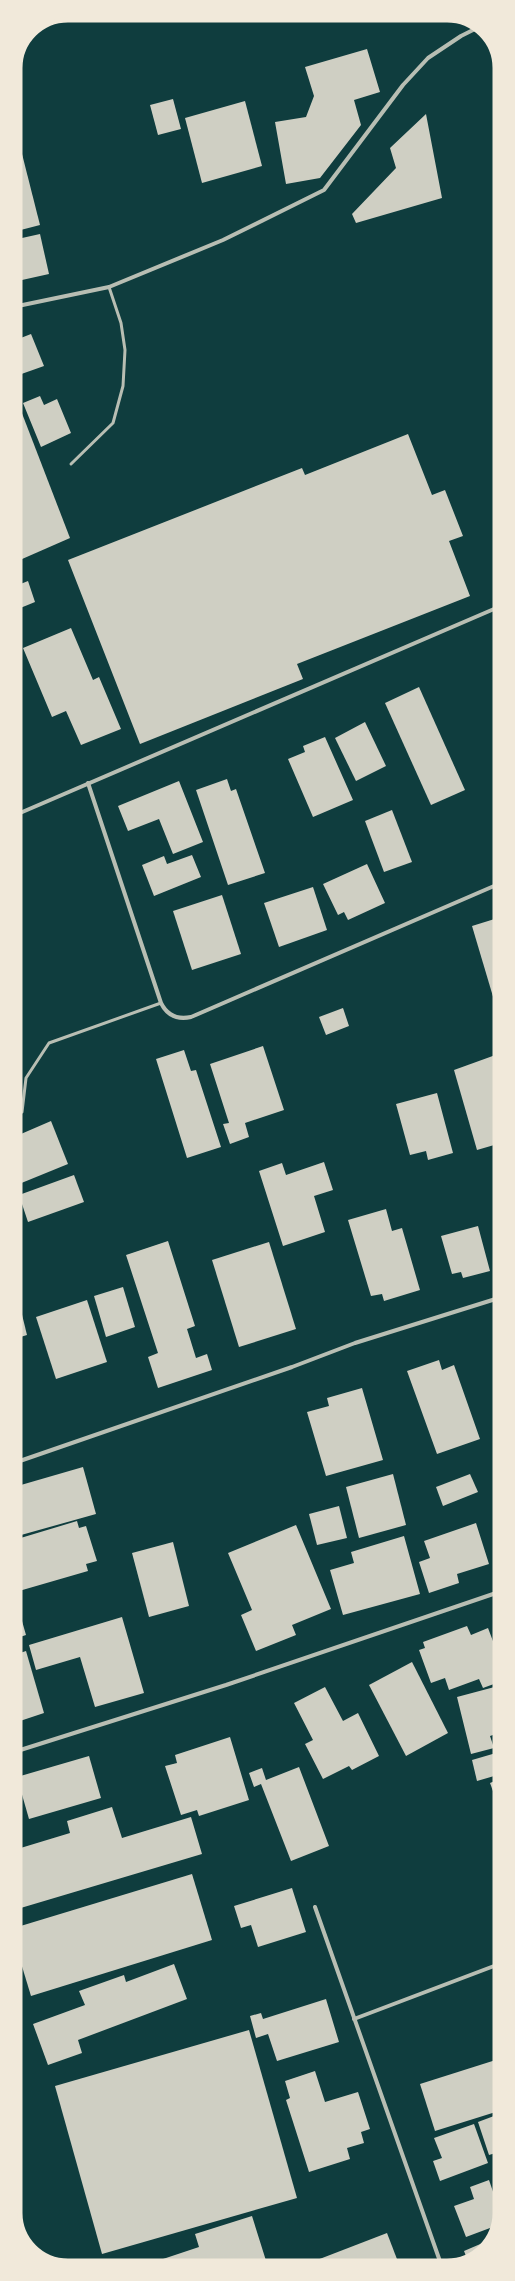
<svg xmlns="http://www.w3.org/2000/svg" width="515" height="2281" viewBox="0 0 515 2281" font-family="'Space Grotesk',sans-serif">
<rect width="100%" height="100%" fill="#0f3d3e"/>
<g fill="#cfcfc3">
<polygon points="367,49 380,92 354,100 361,125 320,178 286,184 275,122 306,117 314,96 305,67"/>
<polygon points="173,99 181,129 158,135 150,105"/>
<polygon points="245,101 262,166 202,183 185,118"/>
<polygon points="426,114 442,198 356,223 352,214 396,168 390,148"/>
<polygon points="20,146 40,225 13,232 13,148"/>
<polygon points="40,234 49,274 13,282 13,240"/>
<polygon points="31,334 44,366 13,377 13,341"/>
<polygon points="13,390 70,538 13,563"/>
<polygon points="40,396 44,405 57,399 71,433 41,447 23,403"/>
<polygon points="408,434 432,495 445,490 463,536 449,541 470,596 297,664 303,679 140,744 68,560 302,468 305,475"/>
<polygon points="28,581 35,602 13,611 13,587"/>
<polygon points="71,628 93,680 99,677 121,729 81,745 66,711 52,717 23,648"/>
<polygon points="419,687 465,790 431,805 385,703"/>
<polygon points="365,722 386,766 356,781 335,738"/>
<polygon points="325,737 353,800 313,817 288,759 305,752 303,746"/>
<polygon points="13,756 17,764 13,766"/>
<polygon points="227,779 231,791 236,789 265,873 228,885 196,790"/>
<polygon points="179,781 203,842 173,854 159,819 128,831 118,806"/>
<polygon points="392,810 412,862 384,872 365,821"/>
<polygon points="192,855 201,877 154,896 142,865 164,856 167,864"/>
<polygon points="367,864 385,903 348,920 344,912 338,915 323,884"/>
<polygon points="313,887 327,930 279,947 264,903"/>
<polygon points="222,895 241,954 192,970 173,911"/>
<polygon points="501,917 501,998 494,1000 472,926"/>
<polygon points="343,1008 349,1026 326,1035 319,1017"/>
<polygon points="263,1046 284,1110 245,1123 249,1137 230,1144 223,1124 229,1123 210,1064"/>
<polygon points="184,1050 191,1071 196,1070 221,1147 187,1158 156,1059"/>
<polygon points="501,1053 501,1143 477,1150 454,1070"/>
<polygon points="437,1093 453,1153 428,1160 426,1151 410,1155 396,1104"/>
<polygon points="51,1121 68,1164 19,1184 14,1171 14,1137"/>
<polygon points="324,1162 333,1190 314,1196 325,1232 283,1246 259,1171 282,1163 286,1175"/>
<polygon points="74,1175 84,1202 28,1222 19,1195"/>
<polygon points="502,1179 502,1194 501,1194 497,1181"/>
<polygon points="14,1194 19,1209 14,1216"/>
<polygon points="386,1209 392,1231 402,1228 420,1290 384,1301 382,1294 371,1296 348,1220"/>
<polygon points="478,1226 490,1271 463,1278 461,1272 452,1274 441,1236"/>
<polygon points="168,1241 195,1326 187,1329 196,1358 207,1354 212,1370 158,1388 148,1357 158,1353 126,1255"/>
<polygon points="269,1242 296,1329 239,1347 212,1260"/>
<polygon points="14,1282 27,1335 14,1339"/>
<polygon points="123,1287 135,1327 106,1337 94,1296"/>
<polygon points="87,1300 107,1362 56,1379 36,1317"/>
<polygon points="439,1360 442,1370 454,1365 480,1439 437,1454 407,1371"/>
<polygon points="362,1388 383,1460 326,1476 307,1412 329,1406 327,1398"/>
<polygon points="83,1467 96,1514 14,1537 14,1487"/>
<polygon points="393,1474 406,1525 359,1538 346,1487"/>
<polygon points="470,1474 478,1492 443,1506 436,1487"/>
<polygon points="339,1506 347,1538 317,1545 309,1514"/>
<polygon points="77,1521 79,1528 86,1526 97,1561 86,1564 88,1571 19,1591 21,1598 16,1600 26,1635 14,1639 14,1540"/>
<polygon points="476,1523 489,1564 457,1574 459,1583 429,1593 419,1562 430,1558 424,1541"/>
<polygon points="296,1525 331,1609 292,1625 296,1635 256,1651 241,1615 252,1610 228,1553"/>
<polygon points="404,1536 420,1594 343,1615 330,1570 354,1563 351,1552"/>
<polygon points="173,1542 189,1606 149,1617 132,1553"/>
<polygon points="122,1617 144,1693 95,1707 80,1657 36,1670 29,1645"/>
<polygon points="467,1626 471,1635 488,1628 502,1665 502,1681 483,1688 479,1679 449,1690 445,1678 431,1683 419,1650 425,1648 423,1642"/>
<polygon points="502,1636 502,1651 501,1651 497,1638"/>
<polygon points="26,1651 44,1713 14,1723 14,1655"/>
<polygon points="412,1662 448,1733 406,1756 369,1685"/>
<polygon points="502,1685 502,1732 490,1736 494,1748 471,1754 457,1697"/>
<polygon points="325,1687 343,1721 358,1713 379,1756 352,1770 349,1766 323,1779 305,1744 313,1740 294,1703"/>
<polygon points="230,1737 249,1800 199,1816 197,1810 181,1815 165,1766 177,1763 175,1755"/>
<polygon points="496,1753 501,1774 477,1781 472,1760"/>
<polygon points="89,1756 101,1798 29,1819 17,1777"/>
<polygon points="299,1767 329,1846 291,1861 261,1784 254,1787 249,1773 262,1768 266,1780"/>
<polygon points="502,1778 502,1800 497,1802 490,1783"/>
<polygon points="112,1807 122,1838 191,1817 202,1854 14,1910 14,1850 70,1833 67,1821"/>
<polygon points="192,1874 212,1940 31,1996 14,1940 14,1928"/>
<polygon points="292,1888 306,1932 258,1947 251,1925 241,1928 234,1906"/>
<polygon points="174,1964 187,1999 78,2040 82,2053 48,2065 33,2024 85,2005 79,1991 124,1975 126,1982"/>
<polygon points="326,1999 339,2042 277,2061 268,2034 256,2038 250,2016 261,2013 263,2019"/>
<polygon points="249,2030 297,2198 102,2254 55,2086"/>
<polygon points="502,2058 502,2110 435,2131 420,2084"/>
<polygon points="315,2071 325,2102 358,2092 370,2129 361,2132 364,2143 347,2148 350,2159 309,2172 286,2100 290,2098 285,2081"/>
<polygon points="502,2113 502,2151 489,2155 478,2122"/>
<polygon points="474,2124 488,2163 440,2181 433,2161 442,2158 434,2138"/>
<polygon points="489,2180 501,2215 498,2225 466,2237 454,2206 474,2199 470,2187"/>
<polygon points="252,2216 268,2267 145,2268 145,2265 199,2247 195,2234"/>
<polygon points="387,2233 400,2267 320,2267 317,2260"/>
<polygon points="492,2239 489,2249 468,2261 464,2251"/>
</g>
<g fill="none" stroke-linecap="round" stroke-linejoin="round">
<g stroke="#b8beb3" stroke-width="3">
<polyline points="71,464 113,423 123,386 125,350 121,323 109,287"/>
<polyline points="22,1112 26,1078 49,1043 161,1003"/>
</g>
<g stroke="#b8beb3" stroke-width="4">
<polyline points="13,307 109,287 223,240 324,190 403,85 428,58 461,36 481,26"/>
<path d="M 88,783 L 161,1003 C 167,1015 177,1020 191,1017 L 501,883"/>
<polyline points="13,816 501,606"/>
<polyline points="14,1463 292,1367 355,1343 502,1297"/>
<polyline points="14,1752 226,1685 502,1591"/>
<polyline points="315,1907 442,2267"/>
<polyline points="354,2019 502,1963"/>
</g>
</g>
<path d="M0 0H515V2281H0ZM68 20H447A48 48 0 0 1 495 68V2213A48 48 0 0 1 447 2261H68A48 48 0 0 1 20 2213V68A48 48 0 0 1 68 20Z" fill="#f1e9da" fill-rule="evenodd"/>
<path fill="none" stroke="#f1e9da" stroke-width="5" d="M68 20H447A48 48 0 0 1 495 68V2213A48 48 0 0 1 447 2261H68A48 48 0 0 1 20 2213V68A48 48 0 0 1 68 20Z"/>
</svg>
